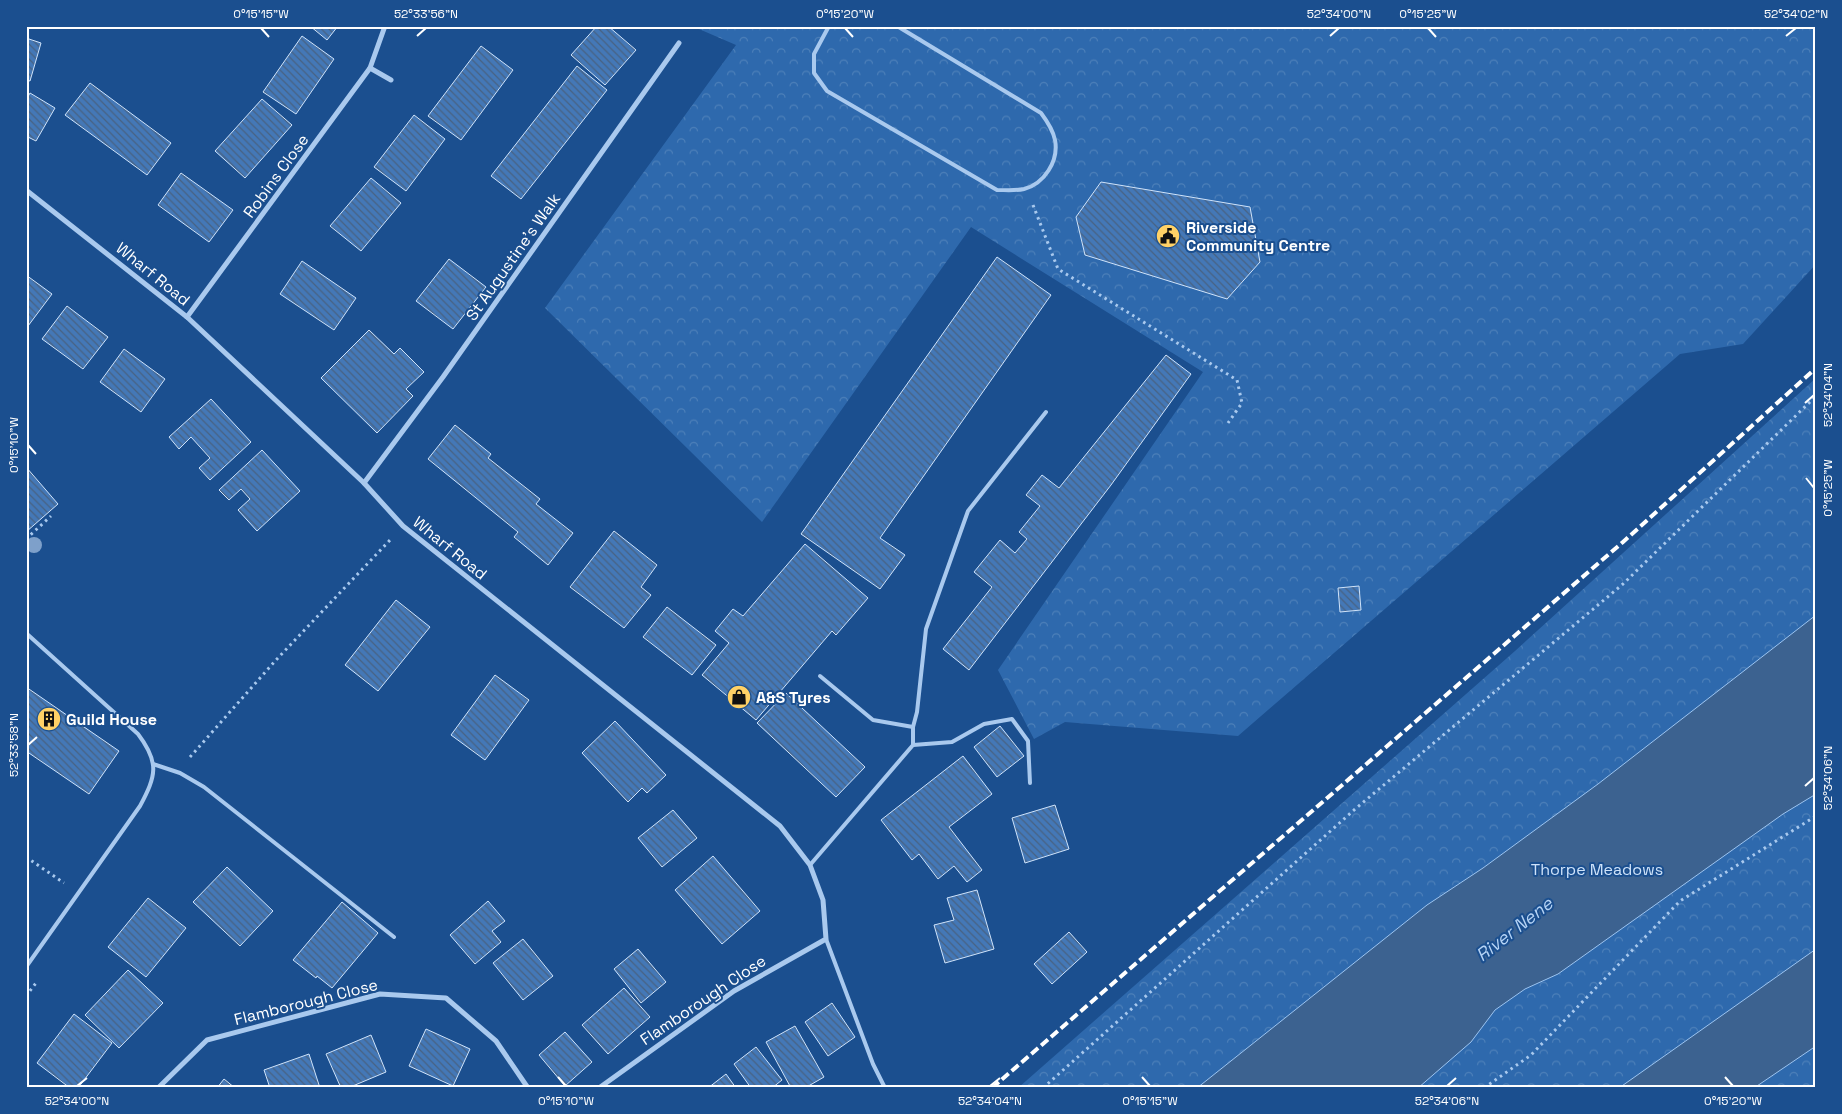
<svg xmlns="http://www.w3.org/2000/svg" width="1842" height="1114" viewBox="0 0 1842 1114" font-family="'Space Grotesk',sans-serif">
<defs>
<pattern id="park-crowns" width="20" height="18" patternUnits="userSpaceOnUse" patternTransform="scale(1.25)"><rect width="20" height="18" fill="#2e69ad"/><path d="M2 6a3 3 0 1 1 6 0M12 15a3 3 0 1 1 6 0" fill="none" stroke="#4d80b9"/></pattern>
<pattern id="building-back-hatch" width="6" height="6" patternUnits="userSpaceOnUse" patternTransform="scale(1.25)"><rect width="6" height="6" fill="#4478b7"/><path d="M-1 5l2 2M0 0l6 6M5-1l2 2" fill="none" stroke="#486282"/></pattern>
</defs>
<rect width="100%" height="100%" fill="#1b4f8f"/>
<g fill="url(#park-crowns)">
<polygon points="692,26 1816,26 1816,264 1743,344 1680,354 1238,736 1065,722 1034,739 998,670 1203,372 971,227 762,522 545,308 736,45"/>
<polygon points="1816,378 1816,1088 1018,1088 1515,651"/>
</g>
<g fill="#3c6290" stroke="#9cc4f0">
<polygon points="1816,615 1816,794 1783,814 1558,974 1525,989 1495,1010 1471,1042 1418,1088 1197,1088 1427,905 1483,868 1598,784"/>
<polygon points="1816,949 1816,1046 1754,1088 1619,1088"/>
</g>
<g fill="url(#building-back-hatch)" stroke="#cfe3fa">
<polygon points="310,26 338,26 327,40"/>
<polygon points="597,26 608,26 636,50 605,85 571,55"/>
<polygon points="302,36 334,59 296,114 263,92"/>
<polygon points="26,38 41,43 30,81 26,80"/>
<polygon points="481,46 513,70 461,140 428,116"/>
<polygon points="577,66 607,90 521,199 491,176"/>
<polygon points="90,83 171,143 147,175 65,115"/>
<polygon points="30,93 55,108 36,141 26,136 26,100"/>
<polygon points="262,99 292,125 245,178 215,151"/>
<polygon points="414,115 445,139 406,191 374,167"/>
<polygon points="181,173 233,210 209,242 158,205"/>
<polygon points="371,178 401,203 361,251 330,226"/>
<polygon points="1101,182 1250,207 1260,262 1227,299 1085,255 1076,217"/>
<polygon points="997,257 1051,295 880,538 905,555 880,589 801,534"/>
<polygon points="449,259 486,287 453,329 416,301"/>
<polygon points="302,261 356,298 334,330 280,294"/>
<polygon points="26,275 52,294 28,326 26,325"/>
<polygon points="67,306 108,337 83,369 42,339"/>
<polygon points="369,330 394,354 400,348 424,372 406,389 413,396 377,433 321,378"/>
<polygon points="124,349 165,379 141,412 100,382"/>
<polygon points="1166,355 1191,374 1111,485 969,670 943,649 992,587 974,572 1000,540 1015,553 1027,539 1019,532 1040,506 1026,495 1042,475 1059,488"/>
<polygon points="211,399 251,442 210,480 199,468 210,458 191,437 179,449 169,437"/>
<polygon points="455,425 491,454 488,458 540,499 536,504 573,533 548,565 514,537 518,532 428,459"/>
<polygon points="262,450 300,491 257,531 238,510 250,499 241,489 229,500 219,490"/>
<polygon points="26,467 58,504 26,532"/>
<polygon points="614,531 657,565 641,587 651,595 624,628 570,587"/>
<polygon points="805,544 868,598 836,635 832,631 756,720 702,675 729,643 715,631 733,609 743,616"/>
<polygon points="1359,586 1361,610 1340,612 1338,588"/>
<polygon points="396,600 430,627 378,691 345,665"/>
<polygon points="667,607 716,645 692,675 643,637"/>
<polygon points="495,675 529,700 485,760 451,735"/>
<polygon points="26,687 119,751 89,794 26,751"/>
<polygon points="786,693 865,767 836,797 757,723"/>
<polygon points="615,721 666,775 647,793 642,788 628,802 582,753"/>
<polygon points="1000,726 1024,756 997,777 974,747"/>
<polygon points="963,756 992,794 949,827 982,870 967,882 954,866 938,879 919,854 912,860 881,820"/>
<polygon points="1055,805 1069,849 1025,863 1012,818"/>
<polygon points="673,810 697,838 662,867 638,838"/>
<polygon points="713,856 760,911 722,944 675,890"/>
<polygon points="227,867 273,911 240,946 193,902"/>
<polygon points="977,890 994,949 945,963 934,925 954,920 947,898"/>
<polygon points="148,898 186,928 146,977 108,947"/>
<polygon points="488,901 505,921 492,931 501,942 475,964 450,935"/>
<polygon points="342,902 378,933 332,988 317,976 316,978 293,960"/>
<polygon points="1069,932 1087,952 1052,984 1034,964"/>
<polygon points="523,939 553,976 523,1000 493,963"/>
<polygon points="638,949 666,982 641,1003 614,969"/>
<polygon points="128,970 163,1003 119,1048 85,1015"/>
<polygon points="624,988 650,1017 608,1054 582,1025"/>
<polygon points="832,1003 855,1037 828,1056 805,1022"/>
<polygon points="74,1014 112,1043 78,1088 70,1088 37,1063"/>
<polygon points="795,1026 824,1077 805,1088 791,1088 766,1042"/>
<polygon points="426,1029 470,1049 453,1086 409,1066"/>
<polygon points="565,1032 592,1062 565,1086 539,1055"/>
<polygon points="371,1035 386,1072 348,1088 341,1088 326,1054"/>
<polygon points="756,1047 782,1080 772,1088 751,1088 734,1064"/>
<polygon points="309,1054 320,1088 270,1088 264,1070"/>
<polygon points="726,1074 736,1088 708,1088"/>
<polygon points="224,1079 235,1088 217,1088"/>
</g>
<g fill="none" stroke-linecap="round" stroke-linejoin="round">
<g stroke="#a9c9ee" stroke-width="3" stroke-dasharray="2.5 4" stroke-linecap="butt">
<polyline points="1033,205 1058,269 1237,380 1242,403 1228,423"/>
<polyline points="26,539 51,516"/>
<polyline points="190,757 276,660 391,539"/>
<polyline points="26,857 64,883"/>
<polyline points="26,996 36,983"/>
<polyline points="1043,1088 1354,810 1623,584 1816,396"/>
<polyline points="1484,1088 1531,1055 1680,901 1816,816"/>
</g>
<g stroke="#a9c9ee" stroke-width="4">
<path d="M 829,26 L 814,54 L 814,73 L 827,91 L 997,190 C 1006,190 1015,191 1024,189 C 1044,184 1059,161 1055,140 C 1053,130 1047,121 1041,113 L 897,26"/>
<path d="M 26,633 L 138,734 C 160,763 156,776 140,806 L 26,967"/>
<polyline points="820,676 873,720 913,727"/>
<polyline points="913,745 952,742 984,724 1012,719 1028,741 1030,783"/>
<polyline points="153,764 180,773 204,787 394,937"/>
<polyline points="810,865 913,745 913,727 917,712 926,629 968,511 1046,412"/>
<polyline points="826,939 873,1064 885,1088"/>
</g>
<g stroke="#a9c9ee" stroke-width="5">
<polyline points="370,68 385,26"/>
<polyline points="26,190 187,317 364,483 403,526 780,826 810,865 823,900 826,939 734,991 599,1088"/>
<polyline points="187,317 370,68 391,80"/>
<polyline points="364,483 443,377 679,43"/>
<polyline points="158,1088 207,1040 380,994 446,998 496,1041 528,1088"/>
</g>
<polyline stroke="#fff" stroke-width="4" stroke-dasharray="9 4" stroke-linecap="butt" points="992,1088 1623,542 1816,368"/>
</g>
<circle fill="#7ea0ca" cx="34" cy="545" r="8"/>
<path fill="none" stroke="#fff" stroke-width="2" d="M 261,28 L 269,37M 845,28 L 853,37M 1428,28 L 1436,37M 417,36 L 426,28M 1330,36 L 1339,28M 1786,36 L 1796,28M 1805,403 L 1814,395M 28,445 L 36,454M 1806,478 L 1814,488M 28,745 L 37,737M 1805,786 L 1814,778M 558,1077 L 566,1086M 1142,1077 L 1150,1086M 1725,1077 L 1733,1086M 77,1086 L 87,1078M 990,1086 L 1000,1078M 1447,1086 L 1456,1078"/>
<defs>
<g id="civic-disc" transform="scale(1.25)"><circle r="9.5" fill="#ffd166" stroke="#1b4f8f"/><path d="M-.6-6.5H3V-4.5H.6V-3L4-1V1h2V6H-6V1h2V-1L-.6-3ZM-1.2 2.5V6h2.4V2.5Z" fill="#111"/></g>
<g id="shop-disc" transform="scale(1.25)"><circle r="9.5" fill="#ffd166" stroke="#1b4f8f"/><path d="M-5-2.5h2.3a2.7 3.5 0 0 1 5.4 0H5L5.5 6h-11ZM-1.5-2.5h3a1.5 2.3 0 0 0-3 0Z" fill="#111"/></g>
<g id="building-disc" transform="scale(1.25)"><circle r="9.5" fill="#ffd166" stroke="#1b4f8f"/><path d="M-4-6H4V6H1V3H-1V6H-4ZM-2.5-4.3h1.7v1.8h-1.7ZM.8-4.3h1.7v1.8H.8ZM-2.5-1h1.7V.8h-1.7ZM.8-1h1.7V.8H.8Z" fill="#111"/></g>
</defs>
<g fill-rule="evenodd">
<use href="#civic-disc" x="1168" y="236"/>
<use href="#shop-disc" x="739" y="697"/>
<use href="#building-disc" x="49" y="719"/>
</g>
<g text-anchor="middle" dominant-baseline="central" stroke-width="4" stroke-linejoin="round" paint-order="stroke">
<g font-size="16" fill="#fff" stroke="#1b4f8f">
<text transform="translate(276 176) rotate(-54)">Robins Close</text>
<text transform="translate(513 257) rotate(-55)">St Augustine's Walk</text>
<text transform="translate(153 274) rotate(39)">Wharf Road</text>
<text transform="translate(450 548) rotate(39)">Wharf Road</text>
<text transform="translate(703 1000) rotate(-34)">Flamborough Close</text>
<text transform="translate(306 1002) rotate(-14)">Flamborough Close</text>
</g>
<g font-size="16" font-weight="bold" fill="#fff" stroke="#1b4f8f" text-anchor="start">
<text x="1186" y="227">Riverside<tspan x="1186" dy="18">Community Centre</tspan></text>
<text x="756" y="697">A&amp;S Tyres</text>
<text x="66" y="719">Guild House</text>
</g>
<g font-size="16" fill="#cfe3fa" stroke="#1b4f8f">
<text x="1597" y="869">Thorpe Meadows</text>
</g>
<g font-size="18" font-style="italic" fill="#b5d3f5" stroke="#1b4f8f">
<text transform="translate(1514 929) rotate(-38)">River Nene</text>
</g>
</g>
<rect width="1842" height="1114" fill="none" stroke="#1b4f8f" stroke-width="55"/>
<rect x="28" y="28" width="1786" height="1058" fill="none" stroke="#fff" stroke-width="2"/>
<g font-size="12" text-anchor="middle" fill="#fff">
<text x="261" y="18">0°15'15"W</text>
<text x="426" y="18">52°33'56"N</text>
<text x="845" y="18">0°15'20"W</text>
<text x="1339" y="18">52°34'00"N</text>
<text x="1428" y="18">0°15'25"W</text>
<text x="1796" y="18">52°34'02"N</text>
<text transform="translate(1828 395) rotate(-90)" y="4">52°34'04"N</text>
<text transform="translate(14 445) rotate(-90)" y="4">0°15'10"W</text>
<text transform="translate(1828 488) rotate(-90)" y="4">0°15'25"W</text>
<text transform="translate(14 745) rotate(-90)" y="4">52°33'58"N</text>
<text transform="translate(1828 778) rotate(-90)" y="4">52°34'06"N</text>
<text x="77" y="1105">52°34'00"N</text>
<text x="566" y="1105">0°15'10"W</text>
<text x="990" y="1105">52°34'04"N</text>
<text x="1150" y="1105">0°15'15"W</text>
<text x="1447" y="1105">52°34'06"N</text>
<text x="1733" y="1105">0°15'20"W</text>
</g>
</svg>
